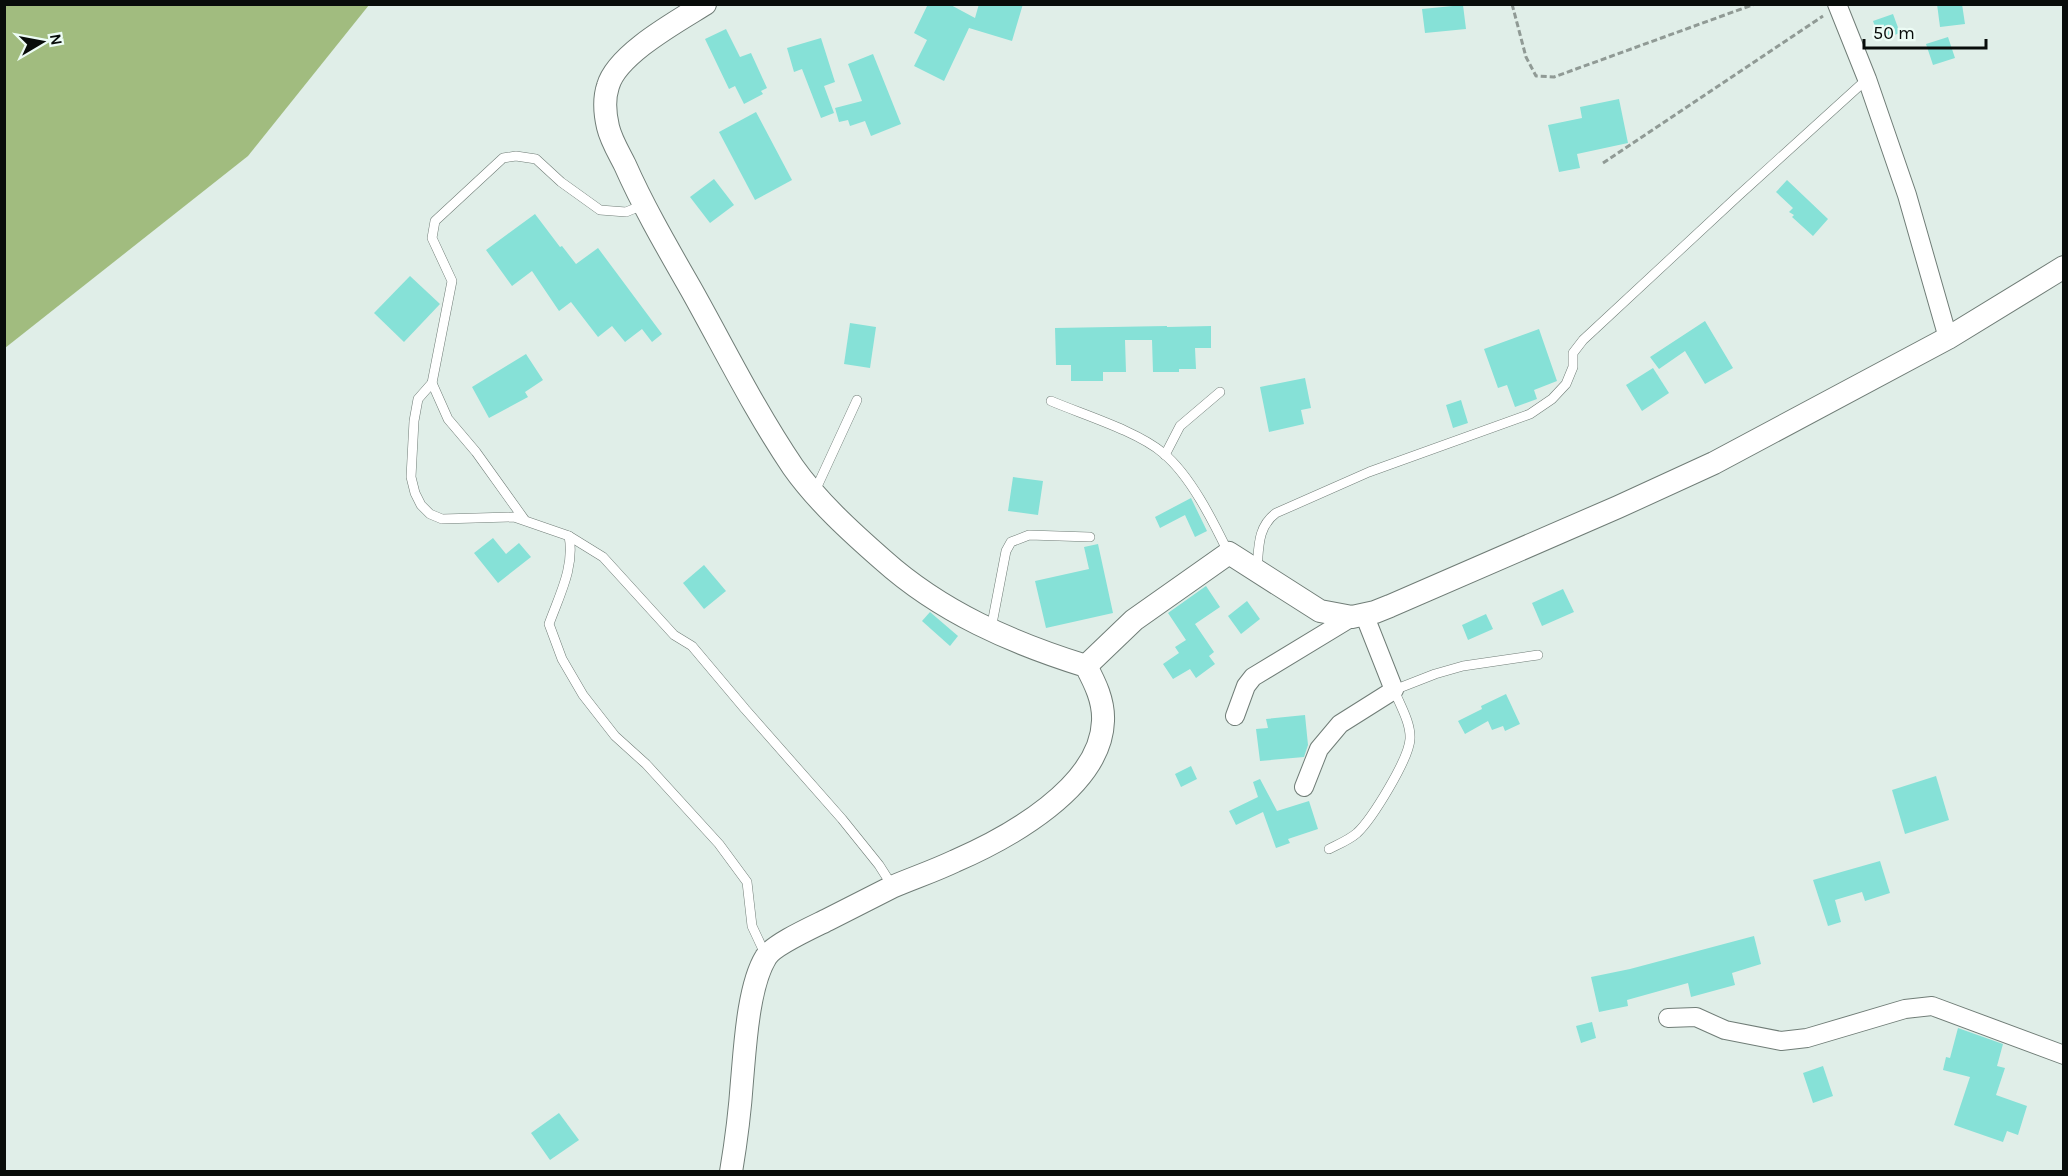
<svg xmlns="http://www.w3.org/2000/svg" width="2068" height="1176" viewBox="0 0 2068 1176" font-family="Karla,sans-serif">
<rect width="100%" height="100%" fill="#e0eee8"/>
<polygon fill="#a1bc7f" points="5,4 369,4 369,5 248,156 5,348"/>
<g fill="#86e1d7">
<polygon points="928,4 949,4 975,18 979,4 1023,4 1012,41 969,28 944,81 914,66 927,40 914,33"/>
<polygon points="1937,4 1962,4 1965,24 1940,27"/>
<polygon points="1463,5 1466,29 1425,33 1422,9"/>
<polygon points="1893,14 1900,33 1880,40 1873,21"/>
<polygon points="726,29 740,57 751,53 767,88 761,91 763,94 744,104 735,86 729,89 705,39"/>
<polygon points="1948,37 1955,58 1933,65 1926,44"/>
<polygon points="821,38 835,82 824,86 834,113 821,118 802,69 794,72 787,48"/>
<polygon points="873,54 901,124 871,136 865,121 850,126 848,120 839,122 835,108 862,101 848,64"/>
<polygon points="1619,99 1628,143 1577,154 1580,168 1559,172 1548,125 1582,118 1580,107"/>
<polygon points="756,112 792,180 755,200 719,132"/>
<polygon points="714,179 734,205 710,223 690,197"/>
<polygon points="1787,180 1828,219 1813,236 1792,217 1794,215 1789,212 1793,208 1776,192"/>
<polygon points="535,214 560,247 562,246 576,264 598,248 662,334 652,342 642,329 625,342 612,326 598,337 571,302 559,311 532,271 512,286 486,250"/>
<polygon points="410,276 440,304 404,342 374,313"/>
<polygon points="1705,321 1733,368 1705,384 1685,351 1659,369 1650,357"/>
<polygon points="850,323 876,327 870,368 844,364"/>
<polygon points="1167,326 1167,327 1211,326 1211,348 1195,348 1196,369 1179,369 1179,372 1153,372 1152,340 1125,340 1126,372 1103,372 1103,381 1071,381 1071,365 1056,365 1055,328"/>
<polygon points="1539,329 1557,381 1534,390 1537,399 1515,407 1507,385 1498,388 1484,349"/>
<polygon points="526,354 543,380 525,392 528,397 489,418 472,387"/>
<polygon points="1653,368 1669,393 1642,411 1626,385"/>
<polygon points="1305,378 1311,408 1301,410 1304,424 1269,432 1260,387"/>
<polygon points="1461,400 1468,423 1453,428 1446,405"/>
<polygon points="1013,477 1043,481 1038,515 1008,511"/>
<polygon points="1191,498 1207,531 1195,537 1185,515 1160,528 1155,517"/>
<polygon points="493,538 506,554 519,543 531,557 498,583 474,553"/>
<polygon points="1098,544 1113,613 1046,628 1035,581 1089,569 1084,547"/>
<polygon points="704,565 726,591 704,609 683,583"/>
<polygon points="1206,586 1220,607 1195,624 1214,652 1209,656 1215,664 1196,678 1190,669 1173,679 1163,664 1179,653 1175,647 1186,640 1168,613"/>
<polygon points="1563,589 1574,612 1542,626 1532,603"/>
<polygon points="1247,601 1260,619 1241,634 1228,616"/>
<polygon points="930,612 958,636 950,646 922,621"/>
<polygon points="1486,614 1493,629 1468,640 1462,625"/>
<polygon points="1506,694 1520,724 1505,731 1503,726 1492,730 1488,721 1465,734 1458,721 1482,709 1481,706"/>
<polygon points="1305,715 1308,745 1304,757 1260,761 1256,729 1268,728 1266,719"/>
<polygon points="1191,766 1197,779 1181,787 1175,774"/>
<polygon points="1936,776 1949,820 1905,834 1892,790"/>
<polygon points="1260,779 1277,811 1309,801 1318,829 1288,839 1290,843 1276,848 1263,812 1236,825 1229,811 1258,797 1253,782"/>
<polygon points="1880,861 1890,893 1865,901 1862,892 1835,900 1841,922 1828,926 1813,880"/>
<polygon points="1754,936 1761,964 1732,973 1735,985 1691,997 1688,983 1627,1000 1628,1006 1599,1012 1591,977 1630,969"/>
<polygon points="1592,1022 1596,1038 1581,1043 1576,1026"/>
<polygon points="1958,1028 2003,1044 1997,1066 2005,1068 1996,1095 2027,1106 2018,1135 2007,1131 2003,1142 1954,1125 1970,1077 1943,1070 1946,1057 1950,1058"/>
<polygon points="1823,1066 1833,1096 1813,1103 1803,1073"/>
<polygon points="559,1113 579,1140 550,1160 531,1133"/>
</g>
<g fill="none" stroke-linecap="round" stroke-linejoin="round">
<g stroke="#707d77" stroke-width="10">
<g id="service">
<path d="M 643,205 L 626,212 L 600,210 L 561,182 L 536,159 L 516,156 L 503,158 L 435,221 L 432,238 L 452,281 L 432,383 L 418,399 L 414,421 L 411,477 L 415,493 L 421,505 L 430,514 L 442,519 L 514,517 L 569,536 C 575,567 559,596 549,624 L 562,659 L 583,695 L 615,736 L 646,764 L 719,844 L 747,882 L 752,926 L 766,956"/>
<polyline points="432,383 448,419 476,452 524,519"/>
<path d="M 1051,401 C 1084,415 1137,431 1163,453 C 1190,475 1213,521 1228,552"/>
<polyline points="1165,455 1180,426 1220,392"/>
<polyline points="815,491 857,400"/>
<polyline points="569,536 603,557 674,635 692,646 745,709 842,819 879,865 893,887"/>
<path d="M 1257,569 C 1259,548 1257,527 1276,513 L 1369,472 L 1530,414 L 1552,399 L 1566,384 L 1573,367 L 1573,353 L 1583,340 L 1738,196 L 1867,79"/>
<polyline points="991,629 1006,551 1011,542 1029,535 1090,537"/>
<path d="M 1329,849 C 1339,844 1349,840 1357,833 C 1372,819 1409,759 1410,739 C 1411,723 1400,705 1394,690 L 1435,674 L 1463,666 L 1538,655"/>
</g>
</g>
<g stroke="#707d77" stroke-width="20">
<g id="minor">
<polyline points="1837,4 1867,79 1907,195 1948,338"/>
<polyline points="1235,716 1246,686 1253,677 1352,617"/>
<polyline points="1304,787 1319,749 1340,724 1394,690 1364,614"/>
<polyline points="1668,1018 1696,1017 1725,1030 1781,1041 1807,1038 1905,1009 1932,1006 2064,1055"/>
</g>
</g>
<g stroke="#707d77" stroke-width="24">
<g id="tertiary">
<path d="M 705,4 C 678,21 617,54 608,86 C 604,98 605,114 608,127 C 611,140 619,153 625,165 C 644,208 668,249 692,291 C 725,350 755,411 793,467 C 817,501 851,532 883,560 C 941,612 1012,643 1086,666 C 1095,683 1104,701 1103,721 C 1101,787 1008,838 955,861 C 934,871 913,878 892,887 C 870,898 849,909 827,920 C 813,927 773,945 766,957 C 748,986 745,1048 742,1081 C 740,1111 736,1142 731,1172"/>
<polyline points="1086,666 1134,620 1229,553 1320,611 1352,617 1375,612 1390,606 1618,507 1714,463 1948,338 2064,267"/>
</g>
</g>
<g stroke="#909a95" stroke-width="3" stroke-dasharray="6 3" stroke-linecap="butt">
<polyline points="1512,4 1526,57 1536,76 1554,77 1755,4"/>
<polyline points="1603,163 1823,16"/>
</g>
<use href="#service" stroke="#fff" stroke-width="9"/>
<use href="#minor" stroke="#fff" stroke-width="18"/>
<use href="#tertiary" stroke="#fff" stroke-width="22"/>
</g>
<rect width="2068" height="1176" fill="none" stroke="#080c0a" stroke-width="12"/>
<g transform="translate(42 42) rotate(80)" stroke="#edfcf5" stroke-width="4.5" paint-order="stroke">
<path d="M0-4.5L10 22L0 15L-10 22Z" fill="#080c0a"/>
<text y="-9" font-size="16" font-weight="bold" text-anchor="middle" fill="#080c0a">N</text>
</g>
<path d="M1864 39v9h122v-9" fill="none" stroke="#080c0a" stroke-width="3"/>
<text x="1873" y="39" font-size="18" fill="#080c0a" stroke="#edfcf5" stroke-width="4.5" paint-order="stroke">50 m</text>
</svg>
